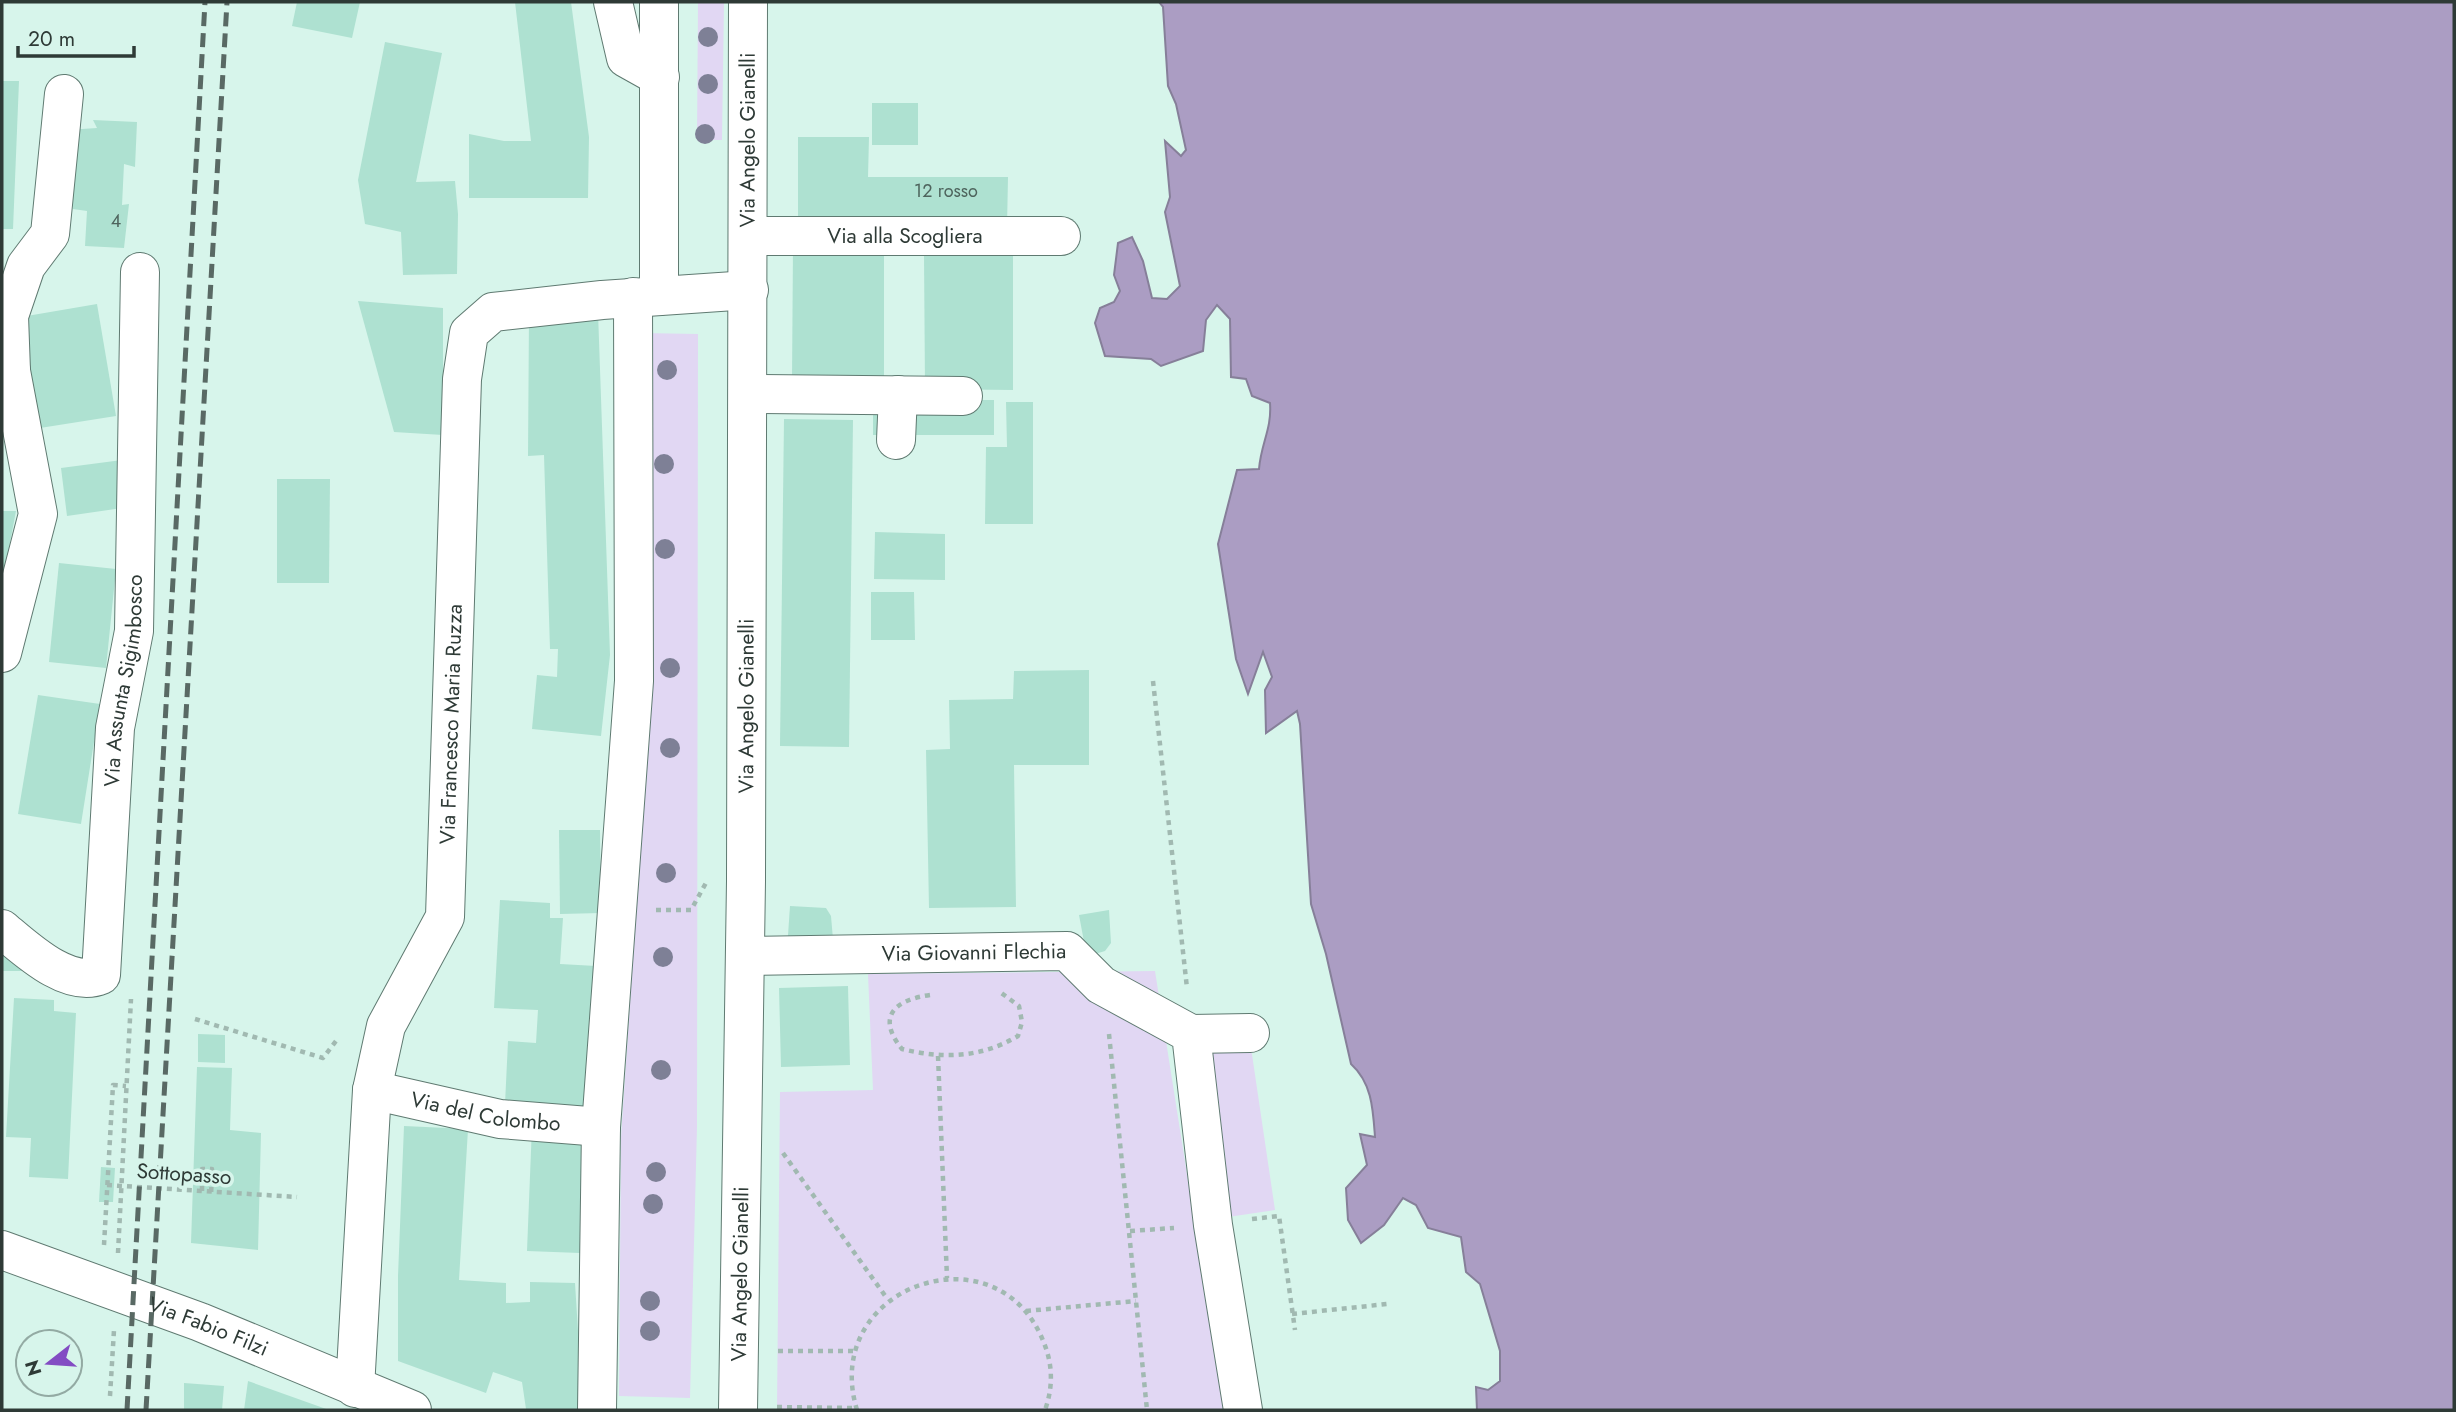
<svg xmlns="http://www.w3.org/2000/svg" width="2456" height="1412" viewBox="0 0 2456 1412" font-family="Jost,sans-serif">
<rect width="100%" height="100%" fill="#d7f5eb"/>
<g fill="#e1d7f3">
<polygon points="698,2 724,2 722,140 697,140"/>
<polygon points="641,333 698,334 697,1127 690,1398 619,1396 621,1137 648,735"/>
<polygon points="1155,971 1224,1410 777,1410 780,1092 873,1090 868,974"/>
<polygon points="1250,1041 1275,1210 1228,1217 1203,1048"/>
</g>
<path fill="#ab9dc3" stroke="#867f99" stroke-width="2" d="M 1159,2 L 2454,2 L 2454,1410 L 1477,1410 L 1476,1387 L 1488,1390 L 1500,1381 L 1500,1351 L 1480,1284 L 1466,1272 L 1461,1237 L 1428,1228 L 1416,1205 L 1403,1198 L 1384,1225 L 1361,1243 L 1348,1220 L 1346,1188 L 1367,1165 L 1360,1134 L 1375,1137 C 1373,1109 1372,1083 1351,1064 L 1326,954 L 1311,904 L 1300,724 L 1297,711 L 1266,733 L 1265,690 L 1272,677 L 1263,652 L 1248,694 L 1236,659 L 1218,544 L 1237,470 L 1259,469 C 1261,443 1272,429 1270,403 L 1252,396 L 1246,379 L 1231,377 L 1230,319 L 1217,305 L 1206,320 L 1203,351 L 1161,366 L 1151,359 L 1105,356 L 1095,323 L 1100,308 L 1114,302 L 1120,291 L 1114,275 L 1118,243 L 1132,237 L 1143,261 L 1152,298 L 1167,299 L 1180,286 L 1165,212 L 1170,197 L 1165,141 L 1181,156 L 1186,150 L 1176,104 L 1168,86 L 1163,7 Z"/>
<g fill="#aee1d1">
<polygon points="297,2 360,2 352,38 292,26"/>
<polygon points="515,2 571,2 589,137 588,198 469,198 469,134 504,141 531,141"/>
<polygon points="385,42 442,53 416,182 455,181 458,214 457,274 403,275 401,232 365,224 358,180"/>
<polygon points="2,81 19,81 13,229 2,229"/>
<rect x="872" y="103" width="46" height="42"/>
<polygon points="93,120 137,122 135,167 124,164 122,205 129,204 124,248 85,246 87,211 73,209 67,130 97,128"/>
<polygon points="798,137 869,137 868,177 1008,177 1007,227 798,234"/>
<polygon points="793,245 884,245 884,382 792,382"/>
<polygon points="924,254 1013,254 1013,390 925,389"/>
<polygon points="358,301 443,308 443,435 394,432"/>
<polygon points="97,304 116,416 40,428 21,317"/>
<polygon points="598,312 610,655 601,736 532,729 537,675 557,677 558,649 550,649 544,455 528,456 529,314"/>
<rect x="873" y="400" width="121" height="35"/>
<polygon points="1006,402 1033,402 1033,524 985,524 986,447 1007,447"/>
<polygon points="784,419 853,420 849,747 780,746"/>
<polygon points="122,460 129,507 67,516 61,468"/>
<polygon points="277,479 330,479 329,583 277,583"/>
<polygon points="2,511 16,511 5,569 2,568"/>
<polygon points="875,532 945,534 945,580 874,579"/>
<polygon points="59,563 116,569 106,668 49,662"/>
<polygon points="871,592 914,592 915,640 871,640"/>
<polygon points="1089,670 1089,765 1014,765 1016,907 929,908 926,750 950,749 949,700 1013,699 1014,671"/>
<polygon points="38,695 100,704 81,824 18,814"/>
<polygon points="559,830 600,830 601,913 560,914"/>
<polygon points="500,900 550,903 550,918 563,918 560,964 596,966 587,1108 505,1104 508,1041 536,1043 538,1010 494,1008"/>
<polygon points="790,906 826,908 831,916 834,951 787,950"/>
<polygon points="1109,910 1111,943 1105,951 1095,954 1085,947 1079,915"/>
<polygon points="2,948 25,971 2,971"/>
<polygon points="848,986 850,1065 781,1067 779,988"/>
<polygon points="14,998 54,1000 54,1011 76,1013 68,1179 29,1177 31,1138 6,1137"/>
<polygon points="198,1034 225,1035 225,1063 198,1062"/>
<polygon points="197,1067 232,1068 230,1130 261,1133 258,1250 191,1243"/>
<polygon points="404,1126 468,1129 459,1280 506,1283 506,1303 530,1302 530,1282 575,1283 583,1410 526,1409 522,1382 493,1372 486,1393 398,1361 398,1276"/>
<polygon points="532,1126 585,1129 580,1253 527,1251"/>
<polygon points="101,1167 115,1168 113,1202 99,1202"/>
<polygon points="248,1381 329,1410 244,1410"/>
<polygon points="184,1383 224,1386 222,1410 184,1410"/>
</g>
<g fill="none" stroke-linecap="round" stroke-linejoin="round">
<g stroke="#5f7a71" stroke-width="40">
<g id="street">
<polyline points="613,2 626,58 660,77"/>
<polyline points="659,2 659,296"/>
<path id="s1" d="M 749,236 L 1061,236"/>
<polyline points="2,371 11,371 38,514 2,653"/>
<polyline points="11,371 9,316 26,266 50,234 64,94"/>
<polyline points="749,394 963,396"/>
<polyline points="896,440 898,395"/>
<path id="s2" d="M 2,929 C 26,949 68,989 101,975 L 115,728 L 134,631 L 140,272"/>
<path id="s3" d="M 746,956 L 1067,951 L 1101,985 L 1191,1034 L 1213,1225 L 1243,1410"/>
<polyline points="1191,1034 1250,1033"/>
<path id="s4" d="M 372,1090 L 500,1119 L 601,1127"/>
<path id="s5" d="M 355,1388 L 372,1090 L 386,1026 L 445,917 L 462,379 L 469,333 L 493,312 L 602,300 L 749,290"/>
<polyline points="597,1410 601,1127 634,681 633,297"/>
</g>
</g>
<g stroke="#5f7a71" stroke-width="40">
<g id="secondary">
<path id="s6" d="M 2,1250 L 200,1322 L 412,1410"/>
</g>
</g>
<g stroke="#5f7a71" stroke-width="40">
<g id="primary">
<path id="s7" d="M 738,1410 L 746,881 L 748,2"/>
</g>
</g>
<g stroke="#a1b9b1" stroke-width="4.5" stroke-dasharray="5 5" stroke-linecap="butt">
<polyline points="1153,681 1187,988"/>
<polyline points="656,910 691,910 707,881"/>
<path d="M 930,995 C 894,1000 876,1017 902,1049 C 943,1059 981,1058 1018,1036 L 1022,1022 L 1019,1006 L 1000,992"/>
<polyline points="195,1019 323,1058 336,1041"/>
<polyline points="1109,1034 1147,1410"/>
<polyline points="938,1056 947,1278"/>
<polyline points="783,1153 886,1297"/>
<polyline points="107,1185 297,1197"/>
<polyline points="202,1191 202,1169 212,1169 211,1197"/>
<polyline points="1252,1219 1279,1216 1295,1330"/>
<polyline points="1130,1231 1174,1228"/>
<polyline points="104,1245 113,1085 126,1086"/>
<polyline points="118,1253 131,999"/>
<polyline points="1026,1311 1136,1301"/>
<polyline points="1292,1314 1387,1304"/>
<polyline points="778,1351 855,1351"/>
<polyline points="110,1396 114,1330"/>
<polyline points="777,1407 857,1408"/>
<path d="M 857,1410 C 819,1286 998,1224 1044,1343 C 1053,1365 1053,1388 1045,1410"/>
</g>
<use href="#street" stroke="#fff" stroke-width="38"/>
<use href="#secondary" stroke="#fff" stroke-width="38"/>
<use href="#primary" stroke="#fff" stroke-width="38"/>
<g stroke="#596964" stroke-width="5" stroke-dasharray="14 7" stroke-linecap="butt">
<polyline points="127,1410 205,2"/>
<polyline points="146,1410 227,2"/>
</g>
</g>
<g fill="#7e8096">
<circle cx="708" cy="37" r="10"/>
<circle cx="708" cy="84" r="10"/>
<circle cx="705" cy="134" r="10"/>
<circle cx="667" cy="370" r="10"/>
<circle cx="664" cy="464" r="10"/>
<circle cx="665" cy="549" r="10"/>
<circle cx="670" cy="668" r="10"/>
<circle cx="670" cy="748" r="10"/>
<circle cx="666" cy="873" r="10"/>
<circle cx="663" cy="957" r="10"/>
<circle cx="661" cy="1070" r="10"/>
<circle cx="656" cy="1172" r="10"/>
<circle cx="653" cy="1204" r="10"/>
<circle cx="650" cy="1301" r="10"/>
<circle cx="650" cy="1331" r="10"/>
</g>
<g text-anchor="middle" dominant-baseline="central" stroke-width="7" stroke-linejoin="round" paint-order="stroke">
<g font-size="18" fill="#4e645d">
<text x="946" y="191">12 rosso</text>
<text x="116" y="221">4</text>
</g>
<g font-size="21" fill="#2e3a36" stroke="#d7f5eb">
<text stroke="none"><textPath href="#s7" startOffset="1270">Via Angelo Gianelli</textPath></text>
<text stroke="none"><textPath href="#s1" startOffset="156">Via alla Scogliera</textPath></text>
<text stroke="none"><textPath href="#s2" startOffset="410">Via Assunta Sigimbosco</textPath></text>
<text stroke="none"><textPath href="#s7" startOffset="704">Via Angelo Gianelli</textPath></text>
<text stroke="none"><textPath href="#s5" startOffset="681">Via Francesco Maria Ruzza</textPath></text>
<text stroke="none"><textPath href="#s3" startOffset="228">Via Giovanni Flechia</textPath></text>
<text stroke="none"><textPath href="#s4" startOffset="116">Via del Colombo</textPath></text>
<text transform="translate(184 1174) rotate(4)">Sottopasso</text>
<text stroke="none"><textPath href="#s7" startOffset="136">Via Angelo Gianelli</textPath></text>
<text stroke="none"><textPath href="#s6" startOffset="220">Via Fabio Filzi</textPath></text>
</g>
</g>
<rect width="2456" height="1412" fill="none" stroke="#2e3a36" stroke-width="7"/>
<g transform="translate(49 1363) rotate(253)"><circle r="33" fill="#d7f5eb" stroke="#93aaa3" stroke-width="2"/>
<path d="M0-5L12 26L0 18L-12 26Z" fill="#834cc3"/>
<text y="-10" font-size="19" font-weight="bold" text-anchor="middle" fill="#2e3a36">N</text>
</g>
<path d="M18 46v10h116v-10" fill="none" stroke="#2e3a36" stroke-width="3.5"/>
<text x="28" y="46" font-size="21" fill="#2e3a36" stroke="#d7f5eb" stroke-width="5" paint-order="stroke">20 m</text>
</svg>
